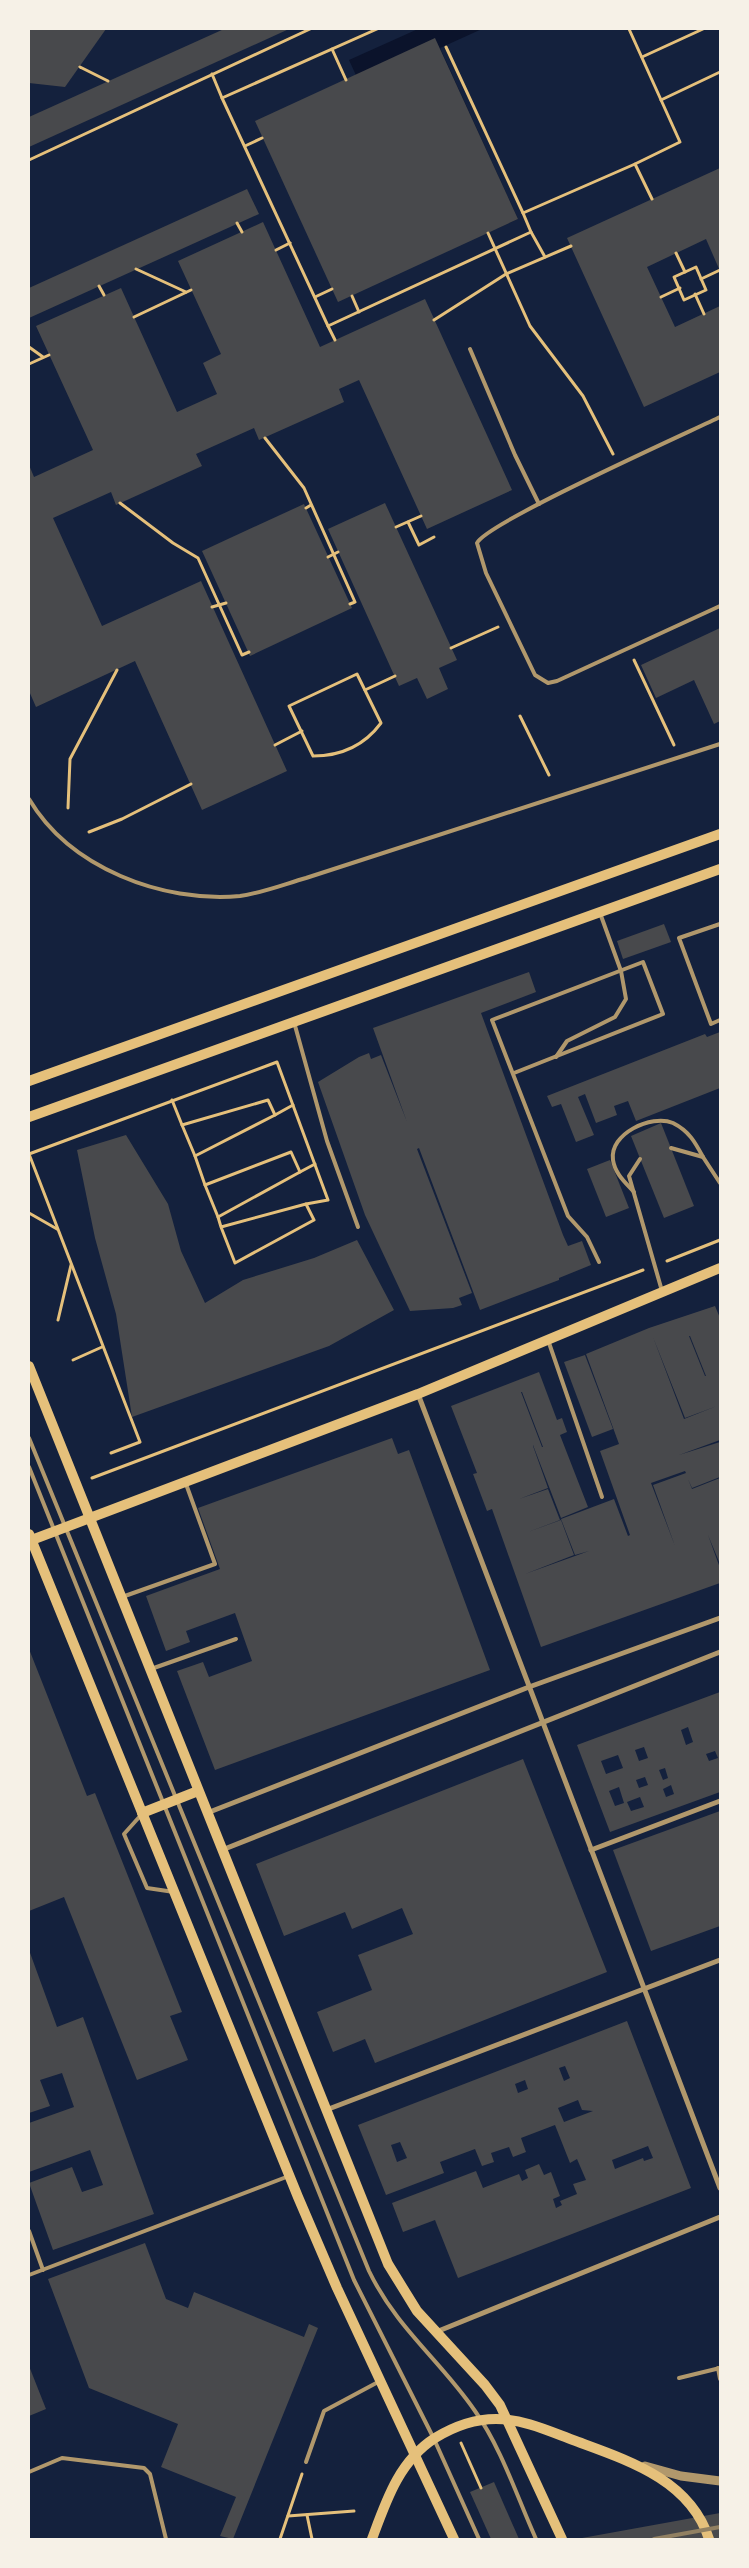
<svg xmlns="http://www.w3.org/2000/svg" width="749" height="2568" viewBox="0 0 749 2568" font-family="Commissioner,sans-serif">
<rect width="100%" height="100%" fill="#14213d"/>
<polygon fill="#0b132b" points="418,29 482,29 440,48 518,219 496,229 418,58 360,84 349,60"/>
<g fill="#48494c" fill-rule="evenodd">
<polygon points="29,29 106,29 65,87 29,83"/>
<polygon points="224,29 289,29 29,147 29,117"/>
<polygon points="435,38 518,219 338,302 255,121"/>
<polygon points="720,168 720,271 706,239 647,267 675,327 720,306 720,372 644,407 567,238"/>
<polygon points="247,189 259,214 29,318 29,288"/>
<polygon points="263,222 320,347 425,299 512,490 427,529 359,380 339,389 344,402 259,440 254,428 196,454 202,466 116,505 111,492 53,518 102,626 201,581 287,771 202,810 135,661 36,707 29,691 29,465 34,477 93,450 36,326 121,288 177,412 217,394 203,363 221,354 178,261"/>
<polygon points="385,503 457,660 439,668 448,689 427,699 417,678 399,686 328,529"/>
<polygon points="304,504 352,608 250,656 202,551"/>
<polygon points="720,628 720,721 714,724 694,680 656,698 641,665"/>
<polygon points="664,924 671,942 623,959 617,941"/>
<polygon points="529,972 536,992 481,1013 563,1235 568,1246 582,1241 591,1265 559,1278 559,1280 480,1310 419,1148 417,1149 472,1293 459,1298 462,1305 453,1308 410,1311 365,1215 318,1082 359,1057 369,1053 371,1059 381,1055 407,1122 373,1028"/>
<polygon points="720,1032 720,1088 636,1121 628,1101 614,1106 617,1115 596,1123 585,1094 578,1097 594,1135 576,1142 561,1104 552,1107 547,1096 705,1034 707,1037"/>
<polygon points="661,1123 694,1206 664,1218 631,1136"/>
<polygon points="126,1135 168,1204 181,1251 205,1303 243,1280 314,1258 357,1240 394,1310 329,1346 132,1417 116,1314 95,1238 77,1150"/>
<polygon points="610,1160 629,1208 606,1217 587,1169"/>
<path d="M 715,1306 L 720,1318 L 720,1440 L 679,1455 L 720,1442 L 720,1477 L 692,1488 L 688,1479 L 692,1489 L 720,1478 L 720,1564 L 708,1535 L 720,1568 L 720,1583 L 541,1647 L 492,1509 L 487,1511 L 473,1474 L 477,1473 L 451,1406 L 539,1372 L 557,1420 L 562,1418 L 567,1432 L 560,1435 L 588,1507 L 561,1518 L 533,1445 L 533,1446 L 548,1488 L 519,1499 L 548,1489 L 560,1520 L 528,1532 L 561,1520 L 574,1555 L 525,1574 L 575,1556 L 589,1551 L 575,1555 L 561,1519 L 614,1499 L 628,1536 L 630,1535 L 600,1451 L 619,1444 L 586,1354 L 649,1328 ZM 689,1336 L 690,1336 L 706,1376 L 705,1376 ZM 653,1337 L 685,1418 L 717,1406 L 684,1419 ZM 521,1392 L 522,1392 L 543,1447 L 542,1447 ZM 685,1471 L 686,1473 L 653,1485 L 675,1546 L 651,1483 Z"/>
<polygon points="585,1355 613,1429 592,1437 564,1362"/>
<polygon points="392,1438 398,1454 409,1450 490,1670 215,1770 177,1671 203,1662 209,1677 252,1661 235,1613 186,1631 190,1642 166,1651 146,1596 220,1569 198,1508"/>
<polygon points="29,1649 87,1796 95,1793 182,2012 170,2016 188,2060 137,2080 64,1897 29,1911"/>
<path d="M 720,1692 L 720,1792 L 610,1832 L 577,1745 ZM 688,1727 L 693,1742 L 686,1745 L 681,1730 ZM 644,1747 L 648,1758 L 639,1761 L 635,1750 ZM 715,1751 L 718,1758 L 709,1761 L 706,1754 ZM 618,1755 L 623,1768 L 606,1774 L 601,1761 ZM 665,1768 L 668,1778 L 663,1780 L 659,1770 ZM 645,1777 L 648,1785 L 639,1788 L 636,1780 ZM 671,1785 L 674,1794 L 666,1797 L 663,1789 ZM 619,1787 L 624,1803 L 615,1806 L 609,1791 ZM 640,1797 L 644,1807 L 631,1811 L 627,1802 Z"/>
<polygon points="523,1759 607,1972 375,2063 365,2039 333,2052 317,2012 372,1990 358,1955 413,1934 402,1908 352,1929 345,1912 284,1936 256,1864"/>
<polygon points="720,1811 720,1926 651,1951 613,1850"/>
<polygon points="29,1950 57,2027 83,2017 154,2214 53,2250 29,2183 72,2167 82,2192 103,2185 90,2150 29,2172 29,2123 74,2107 62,2073 40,2080 50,2106 29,2113"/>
<path d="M 627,2021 L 691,2188 L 458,2278 L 435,2220 L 403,2232 L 392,2203 L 476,2171 L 483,2188 L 519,2174 L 522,2181 L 528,2178 L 525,2170 L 539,2164 L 544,2175 L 551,2172 L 560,2196 L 553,2199 L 556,2208 L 562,2205 L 560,2201 L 577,2194 L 573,2184 L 586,2180 L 577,2159 L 570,2163 L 555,2125 L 521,2138 L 526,2152 L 513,2157 L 509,2147 L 491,2153 L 494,2162 L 482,2166 L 475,2149 L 440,2162 L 444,2173 L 386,2195 L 358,2125 ZM 565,2066 L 570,2078 L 564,2081 L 559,2068 ZM 525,2080 L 528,2089 L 518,2093 L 515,2084 ZM 578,2100 L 582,2110 L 593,2111 L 564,2122 L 558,2108 ZM 400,2142 L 407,2158 L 397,2162 L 391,2145 ZM 648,2146 L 653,2158 L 644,2161 L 643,2158 L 615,2169 L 612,2160 Z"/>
<polygon points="145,2243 166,2299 188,2308 194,2292 304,2337 309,2324 318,2328 233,2539 220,2536 236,2497 161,2467 178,2424 89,2388 48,2279"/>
<polygon points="29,2366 46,2409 29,2416"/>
<polygon points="494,2482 519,2539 491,2539 470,2492"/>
<polygon points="720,2513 720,2539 582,2539 582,2538"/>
</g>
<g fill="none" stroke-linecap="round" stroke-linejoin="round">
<g stroke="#e5c07b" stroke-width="3">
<polyline points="377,29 222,98 328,326 531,232 523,213"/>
<polyline points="629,29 680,142 635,164"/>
<polyline points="446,47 523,213 635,164 652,199"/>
<polyline points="332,49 346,80"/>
<polyline points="642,57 703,29"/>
<polyline points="80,67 108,81"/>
<polyline points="212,74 222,98"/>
<polyline points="661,100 720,72"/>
<polyline points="245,146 262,138"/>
<polyline points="29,160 310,29"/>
<polyline points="237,223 242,232"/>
<polyline points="531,232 545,257"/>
<polyline points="488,233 530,326 583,396 613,454"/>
<polyline points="276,250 290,243"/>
<polyline points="676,253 685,272"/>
<polygon points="696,267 706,290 684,300 674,277"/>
<polyline points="136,269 186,292"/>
<polyline points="701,279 720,270"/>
<polyline points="99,286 104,295"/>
<polyline points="695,294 704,314"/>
<polyline points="352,296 359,312"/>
<polyline points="315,297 332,289"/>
<polyline points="661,297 680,288"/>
<polyline points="134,317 191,290"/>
<polyline points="434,320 506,274 571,246"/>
<polyline points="328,326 335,340"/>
<polyline points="29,347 43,357"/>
<polyline points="29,364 49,355"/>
<polyline points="265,438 304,488 355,602 350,604"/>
<polyline points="120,503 173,543 198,558 242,655 249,652"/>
<polyline points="306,508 311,505"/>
<polyline points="408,522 419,545 434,537"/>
<polyline points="396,527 421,516"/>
<polyline points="328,557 338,552"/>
<polyline points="212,607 226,603"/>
<polyline points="451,648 498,627"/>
<polyline points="634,660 674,745"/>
<path d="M 357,674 L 381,723 C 364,746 342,756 313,756 L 289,706 Z"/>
<polyline points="365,690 395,676"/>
<polyline points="520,716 549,775"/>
<polyline points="275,745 302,731"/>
<polyline points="68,808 70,759 117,670"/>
<polyline points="89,832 122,819 191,784"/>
<polyline points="172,1100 182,1125 268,1100 275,1115 195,1156 205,1185 291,1152 300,1172 218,1217 221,1227 306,1204 314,1220 235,1263 221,1227"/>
<polyline points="275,1115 293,1105"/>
<polyline points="182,1125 195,1156"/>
<polyline points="29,1154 277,1062 328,1200 306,1204"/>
<polyline points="29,1154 140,1442 111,1453"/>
<polyline points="300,1172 315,1164"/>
<polyline points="205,1185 218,1217"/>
<polyline points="29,1213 57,1229"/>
<polyline points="667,1261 720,1240"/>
<polyline points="58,1320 71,1265"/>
<polyline points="73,1360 102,1347"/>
<polyline points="92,1478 643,1270"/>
<polyline points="461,2443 481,2488"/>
<polyline points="307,2515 312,2539"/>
<polyline points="288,2516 354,2511"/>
<polyline points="280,2539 302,2474"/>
</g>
<g stroke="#b1986c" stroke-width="4">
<polyline points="470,349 515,455 539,504"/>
<path d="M 720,417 C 687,433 486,523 477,543 L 486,573 L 535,675 L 548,683 L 557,681 L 720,606"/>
<path d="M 29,799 C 70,868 162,903 240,896 C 262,893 285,884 306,878 L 720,744"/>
<polyline points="720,924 679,938 711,1024 720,1020"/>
<polyline points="294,1022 327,1141 358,1227"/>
<polyline points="556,1057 567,1041 615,1017 626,999 621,971 600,913"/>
<polyline points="514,1073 663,1014 643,962 492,1020 568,1216 587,1237 599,1262"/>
<polyline points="671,1148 703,1157 720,1183"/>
<polyline points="640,1159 629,1176 662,1291"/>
<path d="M 634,1192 C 626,1183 615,1174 613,1160 C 609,1134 651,1114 673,1123 C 689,1131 695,1142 703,1157"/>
<polyline points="548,1340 602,1497"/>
<path d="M 29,1438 L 369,2271 C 397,2329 440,2360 475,2411 C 502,2449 517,2497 536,2539"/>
<polyline points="29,1467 354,2280 434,2439 479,2539"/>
<polyline points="122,1597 215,1564 186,1484"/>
<polyline points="151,1669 236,1639"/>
<polyline points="141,1815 124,1834 147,1888 174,1892"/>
<polyline points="29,2231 43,2270"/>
<polyline points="29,2275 289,2176"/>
<polyline points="718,2368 720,2379"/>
<polyline points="679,2378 720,2368"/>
<polyline points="306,2462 324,2411 380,2381"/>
<polyline points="29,2472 62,2458 144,2468 150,2474 166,2539"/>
</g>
<g stroke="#b1986c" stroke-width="5">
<polyline points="418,1394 720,2188"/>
<polyline points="207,1813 529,1687 720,1618"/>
<polyline points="222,1850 720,1652"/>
<polyline points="591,1850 720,1801"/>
<polyline points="326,2110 720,1960"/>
<polyline points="436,2332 720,2217"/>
</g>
<polyline stroke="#b1986c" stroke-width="9" points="645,2466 681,2476 720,2481"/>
<g stroke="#e5c07b" stroke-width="10">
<polyline points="29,1081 720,834"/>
<polyline points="29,1117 720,869"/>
<polyline points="29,1366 388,2264 417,2311 485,2385 500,2405 562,2539"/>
<polyline points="29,1534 298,2197 337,2288 454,2539"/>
<polyline points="29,1541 418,1394 720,1268"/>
<polyline points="142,1813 198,1791"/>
<path d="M 372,2539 C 386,2501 399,2461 435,2438 C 453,2427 475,2419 496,2419 C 523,2419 549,2431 573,2440 C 627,2460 690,2479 709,2539"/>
</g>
<polyline stroke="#918062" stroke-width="4" points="654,2539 720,2527"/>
</g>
<rect width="749" height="2568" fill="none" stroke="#f6f1e7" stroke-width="60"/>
</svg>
